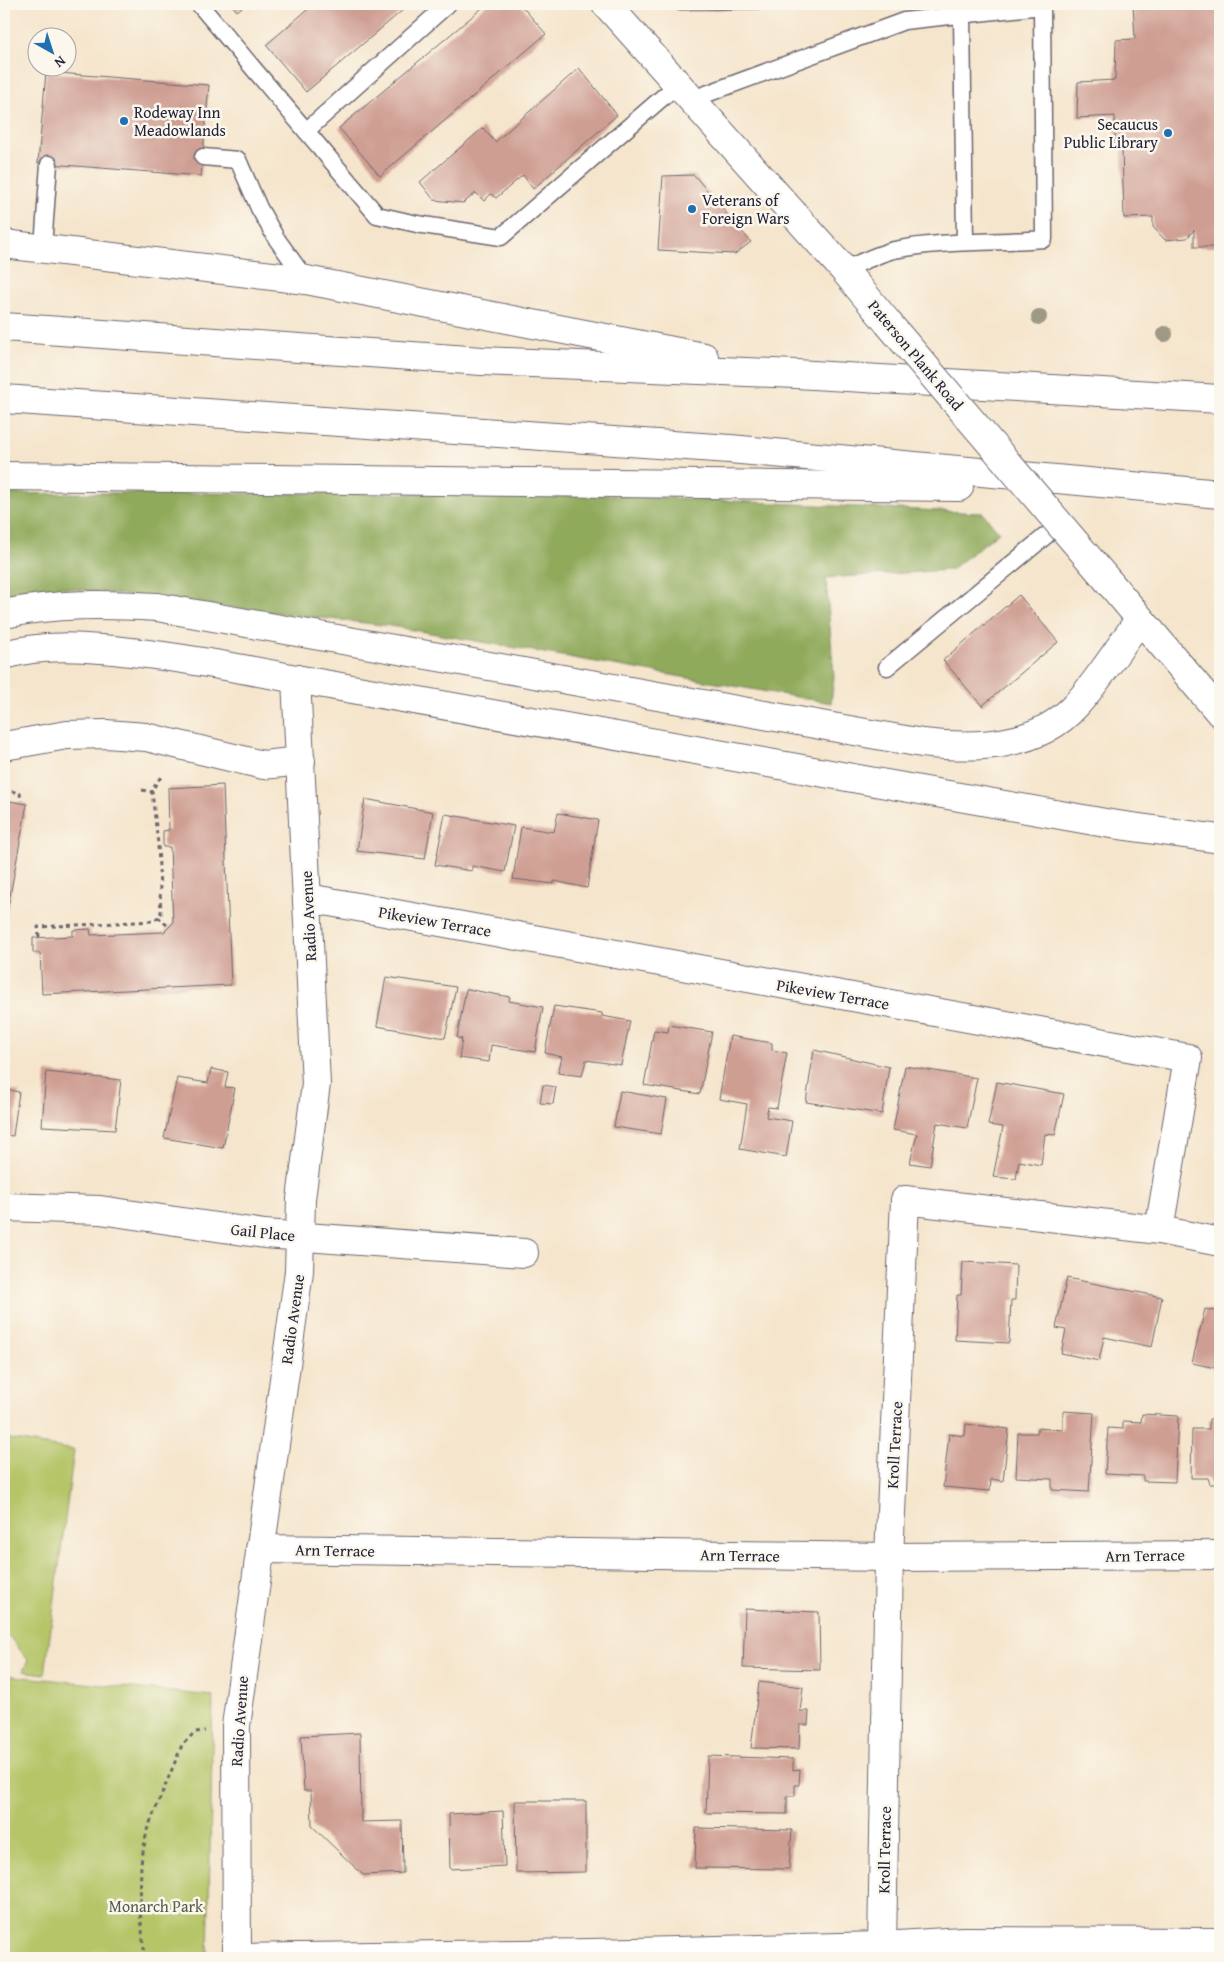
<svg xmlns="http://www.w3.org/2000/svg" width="1224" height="1962" viewBox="0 0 1224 1962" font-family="'Gentium Book Plus',serif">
<rect width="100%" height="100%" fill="#fbf7ec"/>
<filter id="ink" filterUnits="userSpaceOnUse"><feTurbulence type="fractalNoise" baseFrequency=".02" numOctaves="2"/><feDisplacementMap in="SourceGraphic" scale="10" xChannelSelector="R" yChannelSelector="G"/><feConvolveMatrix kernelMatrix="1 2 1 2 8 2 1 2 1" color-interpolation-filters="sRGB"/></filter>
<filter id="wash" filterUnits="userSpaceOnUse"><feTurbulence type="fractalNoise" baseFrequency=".0096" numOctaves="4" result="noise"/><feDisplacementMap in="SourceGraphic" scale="20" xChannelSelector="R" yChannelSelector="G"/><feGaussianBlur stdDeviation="1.12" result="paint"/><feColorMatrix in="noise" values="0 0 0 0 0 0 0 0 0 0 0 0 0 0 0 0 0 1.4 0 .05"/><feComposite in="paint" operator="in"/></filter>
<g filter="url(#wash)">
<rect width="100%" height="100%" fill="#f5e5cc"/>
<g fill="#b5c568" stroke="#6c7452">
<polygon points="4,1438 74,1450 45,1674 23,1671 28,1660 4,1630"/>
<polygon points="4,1675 213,1696 208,1958 4,1958"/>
</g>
<polygon fill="#90aa5c" stroke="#59664c" points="95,493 586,494 983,513 999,532 951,570 826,578 834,677 831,703 390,626 57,587 4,600 4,494"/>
<g id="blocks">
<g fill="#cf9e93">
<polygon points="231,4 246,4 237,11"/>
<polygon points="314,4 410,4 306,92 266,45"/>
<polygon points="487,4 520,4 546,34 380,176 339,128"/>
<polygon points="671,4 769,4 769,9 676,10"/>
<polygon points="1133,4 1220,4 1220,247 1194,247 1194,230 1187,238 1165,240 1153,227 1153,217 1124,218 1122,148 1115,148 1115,116 1077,118 1078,82 1115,80 1116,40 1135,39"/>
<polygon points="579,68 617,115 533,189 523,175 496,198 491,194 484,201 476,193 463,203 434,200 420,182 483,128 495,142"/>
<polygon points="46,72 209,85 201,176 38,163"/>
<polygon points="694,175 751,242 735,254 658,250 663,176"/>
<polygon points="1019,595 1058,642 982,706 943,660"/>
<polygon points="223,785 231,985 42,994 40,953 33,953 33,938 73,936 73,930 90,929 91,935 164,932 173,923 170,847 163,847 163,831 169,830 168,788"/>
<polygon points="365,799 433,812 425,859 357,851"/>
<polygon points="4,800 27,804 5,923 4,923"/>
<polygon points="558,813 598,820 587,888 554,881 554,884 513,879 521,827 554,832"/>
<polygon points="445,814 514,826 505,872 472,866 472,871 435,865"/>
<polygon points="386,977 456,987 445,1038 377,1026"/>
<polygon points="466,989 510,997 509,1001 543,1007 535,1052 491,1045 489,1062 459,1058 462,1039 457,1038"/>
<polygon points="554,1006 602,1013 602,1016 630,1021 621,1065 586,1060 582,1076 558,1073 562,1057 545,1053"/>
<polygon points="669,1025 712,1032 700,1094 644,1085 654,1030 668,1032"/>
<polygon points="730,1036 772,1043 772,1050 787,1053 777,1108 768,1107 766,1117 792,1121 786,1157 740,1149 747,1104 719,1099"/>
<polygon points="814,1050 889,1067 882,1114 806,1102"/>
<polygon points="905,1066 977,1078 967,1128 937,1123 930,1166 910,1163 917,1134 893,1130"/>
<polygon points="211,1069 228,1072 225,1087 235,1088 223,1148 164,1138 177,1078 208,1083"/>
<polygon points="46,1072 121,1080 115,1130 42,1126"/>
<polygon points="997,1082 1064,1094 1055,1135 1045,1134 1041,1165 1019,1161 1016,1179 993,1177 1003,1127 988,1125"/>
<polygon points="543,1085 556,1087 553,1104 540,1103"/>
<polygon points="4,1089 19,1092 13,1136 4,1135"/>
<polygon points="620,1091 667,1099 661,1134 614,1127"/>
<polygon points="963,1262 1016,1265 1015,1300 1011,1300 1009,1343 955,1340 957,1295 961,1295"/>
<polygon points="1067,1278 1162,1297 1152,1347 1104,1337 1099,1361 1061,1353 1066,1330 1056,1328"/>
<polygon points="1205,1309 1220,1312 1220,1369 1192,1363"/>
<polygon points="1063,1411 1094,1413 1089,1492 1052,1490 1052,1479 1016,1477 1018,1433 1037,1433 1037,1428 1063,1430"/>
<polygon points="1142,1414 1178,1416 1175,1482 1143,1481 1143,1476 1105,1474 1108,1428 1123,1429 1123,1421 1141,1422"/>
<polygon points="1209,1419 1220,1419 1220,1484 1210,1484 1208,1478 1191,1478 1192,1429 1209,1429"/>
<polygon points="966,1424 1009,1429 1003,1481 991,1479 990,1491 943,1487 949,1434 965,1436"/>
<polygon points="745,1609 819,1612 820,1670 743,1668"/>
<polygon points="759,1682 803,1687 800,1711 809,1711 808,1725 800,1725 799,1749 751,1748"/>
<polygon points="360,1733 361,1822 402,1821 403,1873 363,1875 312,1826 311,1791 304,1791 301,1736"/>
<polygon points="708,1756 793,1759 793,1770 800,1769 799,1785 795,1785 795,1796 787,1796 787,1814 706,1813"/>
<polygon points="515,1801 586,1801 586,1872 516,1873"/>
<polygon points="503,1811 505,1866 450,1869 449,1814"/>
<polygon points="696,1828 792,1830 789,1869 695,1868"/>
</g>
</g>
</g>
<g filter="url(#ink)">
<use href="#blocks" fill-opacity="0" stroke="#6c666e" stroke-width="1"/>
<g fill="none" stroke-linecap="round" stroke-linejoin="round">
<g stroke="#6c666e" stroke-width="19">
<g id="service">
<polyline points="199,4 377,215 417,224 501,237 677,85"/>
<polyline points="962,15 965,242"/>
<path d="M 690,100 L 904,21 L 1042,6 L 1044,239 C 994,243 943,240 894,250 C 877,254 860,263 844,270"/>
<polyline points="306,131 448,4"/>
<polyline points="203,157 238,160 259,208 276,238 306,280"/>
<polyline points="43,247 49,164"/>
<polyline points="887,667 1060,524"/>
</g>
</g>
<g stroke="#6c666e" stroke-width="30">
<g id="minor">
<polyline points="4,746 67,735 106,734 146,737 263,765 301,761"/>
<polyline points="308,898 1188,1058 1159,1230"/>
<polyline points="4,1207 100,1210 265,1234 524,1253"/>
<polyline points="260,1549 889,1557 1220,1555"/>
<polyline points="882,1946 889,1557 905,1200 1159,1230 1220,1242"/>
<polyline points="237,1958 592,1953 882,1946 962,1941 1220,1942"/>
</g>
</g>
<g stroke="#6c666e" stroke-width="30">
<polyline id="tertiary" points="237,1958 236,1726 299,1271 301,1199 316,1084 296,679"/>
</g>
<g stroke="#6c666e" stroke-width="30">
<g id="secondary">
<polyline points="606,4 844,270 888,323"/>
<polyline points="1109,582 1220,713"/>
<polyline points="296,679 1111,824 1220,839"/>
</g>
</g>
<g stroke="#6c666e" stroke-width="30">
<g id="primary">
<polyline points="4,244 306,280"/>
<path d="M 4,655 C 42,644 82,647 122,651 C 180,657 238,668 296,679"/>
</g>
</g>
<g stroke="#6c666e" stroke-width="30">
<g id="motorway">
<polyline points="306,280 704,357"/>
<polyline points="4,327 482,361 796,374 1220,399"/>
<polyline points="4,399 730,449 1220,494"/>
<path d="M 4,476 C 322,477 641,486 959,487"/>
<path d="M 4,614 C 55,603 106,604 157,607 L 922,743 C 975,749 1038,748 1076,705 C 1100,679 1119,647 1140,619"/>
</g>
</g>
<g stroke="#6c666e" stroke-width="3" stroke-dasharray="4 4" stroke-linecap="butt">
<polyline points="4,790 20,793 21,801"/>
<polyline points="142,790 152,792"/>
<polyline points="158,917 168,926"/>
<polyline points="39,937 38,927 154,921 161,914 158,844 152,792 157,781 164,775"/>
<polyline points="145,1958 140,1912 141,1863 147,1830 182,1745 195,1732 205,1731"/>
</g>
<use href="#service" stroke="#fff" stroke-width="16"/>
<use href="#minor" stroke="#fff" stroke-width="28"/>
<use href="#tertiary" stroke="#fff" stroke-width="28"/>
<use href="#secondary" stroke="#fff" stroke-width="28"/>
<use href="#primary" stroke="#fff" stroke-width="28"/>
<use href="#motorway" stroke="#fff" stroke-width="28"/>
<g stroke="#6c666e" stroke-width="30" stroke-linecap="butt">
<polyline id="secondary-bridge" points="888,323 1109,582"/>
</g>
<use href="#secondary-bridge" stroke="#fff" stroke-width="28"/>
</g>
<g fill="#9d9985">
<circle cx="1039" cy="317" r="8"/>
<circle cx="1165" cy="334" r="8"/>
</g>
</g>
<g fill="#1f6fb2" stroke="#fbf7ec" stroke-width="2">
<circle cx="124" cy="121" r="5"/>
<circle cx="1168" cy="133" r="5"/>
<circle cx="692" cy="209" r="5"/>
</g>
<g text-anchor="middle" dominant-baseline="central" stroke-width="5" stroke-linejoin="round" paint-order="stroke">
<g font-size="16" fill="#22223b" stroke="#fbf7ec" text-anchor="start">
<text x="134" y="112">Rodeway Inn<tspan x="134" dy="18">Meadowlands</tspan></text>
<text x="1158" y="124" text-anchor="end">Secaucus<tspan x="1158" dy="18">Public Library</tspan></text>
<text x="702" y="200">Veterans of<tspan x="702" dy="18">Foreign Wars</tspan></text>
</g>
<g font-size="16" fill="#22223b" stroke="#fbf7ec">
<text transform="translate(916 355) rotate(50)">Paterson Plank Road</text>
<text transform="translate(308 916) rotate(-93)">Radio Avenue</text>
<text transform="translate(435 921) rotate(10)">Pikeview Terrace</text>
<text transform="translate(833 994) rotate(10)">Pikeview Terrace</text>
<text transform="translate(263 1232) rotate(6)">Gail Place</text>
<text transform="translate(292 1319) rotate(-82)">Radio Avenue</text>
<text transform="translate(894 1445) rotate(-87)">Kroll Terrace</text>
<text transform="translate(335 1550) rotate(1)">Arn Terrace</text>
<text transform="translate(740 1555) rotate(1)">Arn Terrace</text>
<text transform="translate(1145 1555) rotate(-1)">Arn Terrace</text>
<text transform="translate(239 1721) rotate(-86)">Radio Avenue</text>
<text transform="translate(884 1850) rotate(-89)">Kroll Terrace</text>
</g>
<g font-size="16" fill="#555b4b" stroke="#fbf7ec">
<text x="156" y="1906">Monarch Park</text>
</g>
</g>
<rect width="1224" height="1962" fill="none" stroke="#fbf7ec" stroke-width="20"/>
<g transform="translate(52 52) rotate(141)"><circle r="24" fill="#fbf7ec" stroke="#a4a2a5"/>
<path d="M0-4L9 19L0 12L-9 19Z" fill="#1f6fb2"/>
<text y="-8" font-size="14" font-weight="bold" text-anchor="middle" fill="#22223b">N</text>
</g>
</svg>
